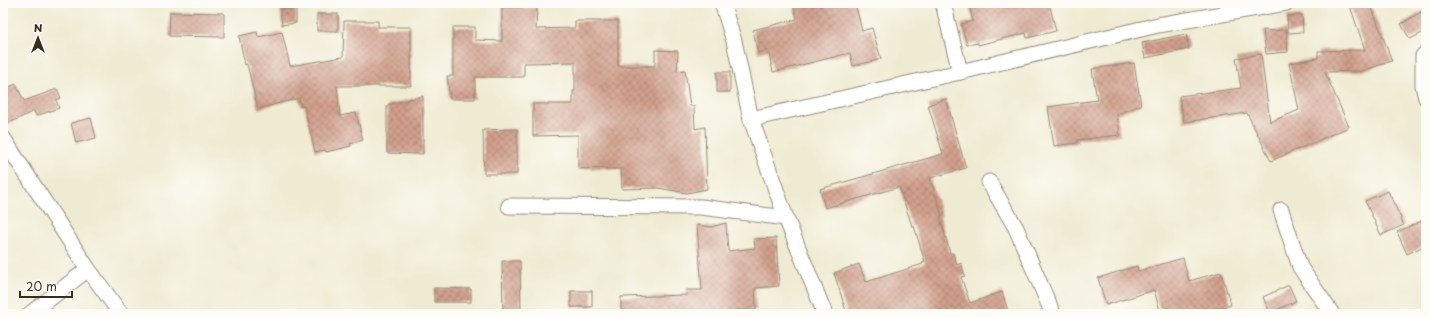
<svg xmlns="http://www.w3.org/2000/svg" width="1429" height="317" viewBox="0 0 1429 317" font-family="'Playpen Sans',sans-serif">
<defs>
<pattern id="building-cross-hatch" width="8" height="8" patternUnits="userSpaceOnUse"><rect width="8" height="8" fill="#d2a08c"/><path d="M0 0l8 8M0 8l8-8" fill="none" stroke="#ac8372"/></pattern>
</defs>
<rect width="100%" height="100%" fill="#fdfcf7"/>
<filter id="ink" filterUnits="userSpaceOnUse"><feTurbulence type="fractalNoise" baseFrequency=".025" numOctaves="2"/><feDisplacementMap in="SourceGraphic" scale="8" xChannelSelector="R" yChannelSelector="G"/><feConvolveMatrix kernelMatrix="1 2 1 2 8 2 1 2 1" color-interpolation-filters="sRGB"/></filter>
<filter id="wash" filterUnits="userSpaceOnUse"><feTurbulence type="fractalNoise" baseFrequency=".012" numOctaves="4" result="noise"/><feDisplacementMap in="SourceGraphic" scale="16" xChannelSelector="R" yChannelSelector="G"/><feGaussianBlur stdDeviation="0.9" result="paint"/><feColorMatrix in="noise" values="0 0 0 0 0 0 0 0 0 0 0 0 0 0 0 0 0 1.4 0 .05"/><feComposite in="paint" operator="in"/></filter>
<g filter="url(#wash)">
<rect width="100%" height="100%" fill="#efebd2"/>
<g id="blocks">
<g fill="url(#building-cross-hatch)">
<polygon points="793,3 855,3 862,31 872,28 881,59 853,66 850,53 773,72 768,50 758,53 753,30 797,19"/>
<polygon points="979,3 1049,3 1056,31 1027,38 1026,33 978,45 978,43 967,45 961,24 973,21 969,5"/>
<polygon points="1359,3 1370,3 1392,61 1362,71 1325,72 1349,127 1271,161 1247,113 1184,122 1179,96 1241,88 1236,58 1261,54 1270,122 1299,110 1289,63 1318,58 1318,51 1365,50 1350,6"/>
<polygon points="502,7 537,8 536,29 575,28 575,21 618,21 618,66 655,66 655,50 678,51 677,71 685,70 690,106 694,106 695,129 705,127 707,189 687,193 658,188 622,189 621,169 607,169 606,168 578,169 578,135 533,136 533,104 573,104 573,91 575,91 575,62 524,63 524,77 475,77 475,99 450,99 447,76 453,76 453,27 475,27 475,40 502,41"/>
<polygon points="280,9 296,9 296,23 282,25"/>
<polygon points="1426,9 1426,31 1410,39 1401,24"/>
<polygon points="170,12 224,13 224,37 169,36"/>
<rect x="317" y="14" width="21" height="17"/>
<polygon points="1302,15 1303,32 1288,33 1287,16"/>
<polygon points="344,21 378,21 378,27 411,27 411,86 337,86 340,116 356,113 363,140 350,144 351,146 326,152 325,150 315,152 304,106 301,107 299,98 258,109 247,64 245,65 239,36 257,32 258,37 282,32 290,66 343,57"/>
<polygon points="1286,29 1288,52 1266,54 1263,30 1274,31"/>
<polygon points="1186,34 1189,49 1145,58 1142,43"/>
<polygon points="1134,63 1141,105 1117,114 1120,135 1077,140 1077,143 1054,146 1048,107 1097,100 1092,69"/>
<rect x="717" y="72" width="13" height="20"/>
<polygon points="16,84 24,101 57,89 61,98 56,100 59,108 36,116 34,111 7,124 3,117 3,90"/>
<polygon points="423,96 423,154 387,153 387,105"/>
<polygon points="946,99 966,168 930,178 942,216 940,217 950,253 953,253 957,265 961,263 965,276 961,277 970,303 1002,292 1009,314 847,314 834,273 859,264 866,282 923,264 922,263 925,262 914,226 912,226 899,187 825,208 820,189 943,154 928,105"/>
<polygon points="91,118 96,138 76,143 71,123"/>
<polygon points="517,129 517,174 484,174 483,130"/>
<polygon points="1388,191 1404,225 1381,235 1365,201"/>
<polygon points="1426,219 1426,245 1407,254 1397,232"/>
<polygon points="726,223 728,251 755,248 754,239 776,238 779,286 755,288 756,310 736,310 736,313 621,314 621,297 687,295 686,290 702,290 697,225 711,227"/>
<polygon points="1183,258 1189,281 1221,272 1231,305 1194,314 1161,314 1154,290 1106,305 1098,278 1137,266 1138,271"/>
<polygon points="502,261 520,261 521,312 503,313"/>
<polygon points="1289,285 1296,301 1270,313 1263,297"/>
<polygon points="434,288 471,289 471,302 434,302"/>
<rect x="571" y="291" width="21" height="16"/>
</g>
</g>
</g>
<g filter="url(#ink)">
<use href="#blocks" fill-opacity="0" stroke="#958a78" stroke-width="1"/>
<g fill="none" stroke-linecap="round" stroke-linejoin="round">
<g stroke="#958a78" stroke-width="17">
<g id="minor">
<polyline points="722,3 734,41 751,119 786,218 825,314"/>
<polyline points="943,3 960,72"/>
<polyline points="1426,53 1423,56 1423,85 1426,98"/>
<polyline points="751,119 960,72 1158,25 1286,3"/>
<polyline points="3,138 88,269 121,314"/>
<polyline points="989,182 1016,228 1053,314"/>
<polyline points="509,206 701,207 786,218"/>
<polyline points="1281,210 1300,267 1332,314"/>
<polyline points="30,314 88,269"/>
</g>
</g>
<use href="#minor" stroke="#fff" stroke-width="15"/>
</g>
</g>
<rect width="1429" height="317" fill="none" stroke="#fdfcf7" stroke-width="16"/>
<g transform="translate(38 38)" stroke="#fdfcf7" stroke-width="3" paint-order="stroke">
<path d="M0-3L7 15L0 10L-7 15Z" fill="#3b2a1e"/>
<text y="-6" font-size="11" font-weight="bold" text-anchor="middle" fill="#3b2a1e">N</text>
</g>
<path d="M20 291v6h52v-6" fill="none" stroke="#3b2a1e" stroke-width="2"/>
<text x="26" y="291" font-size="12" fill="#3b2a1e" stroke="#fdfcf7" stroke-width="3" paint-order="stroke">20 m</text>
</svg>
